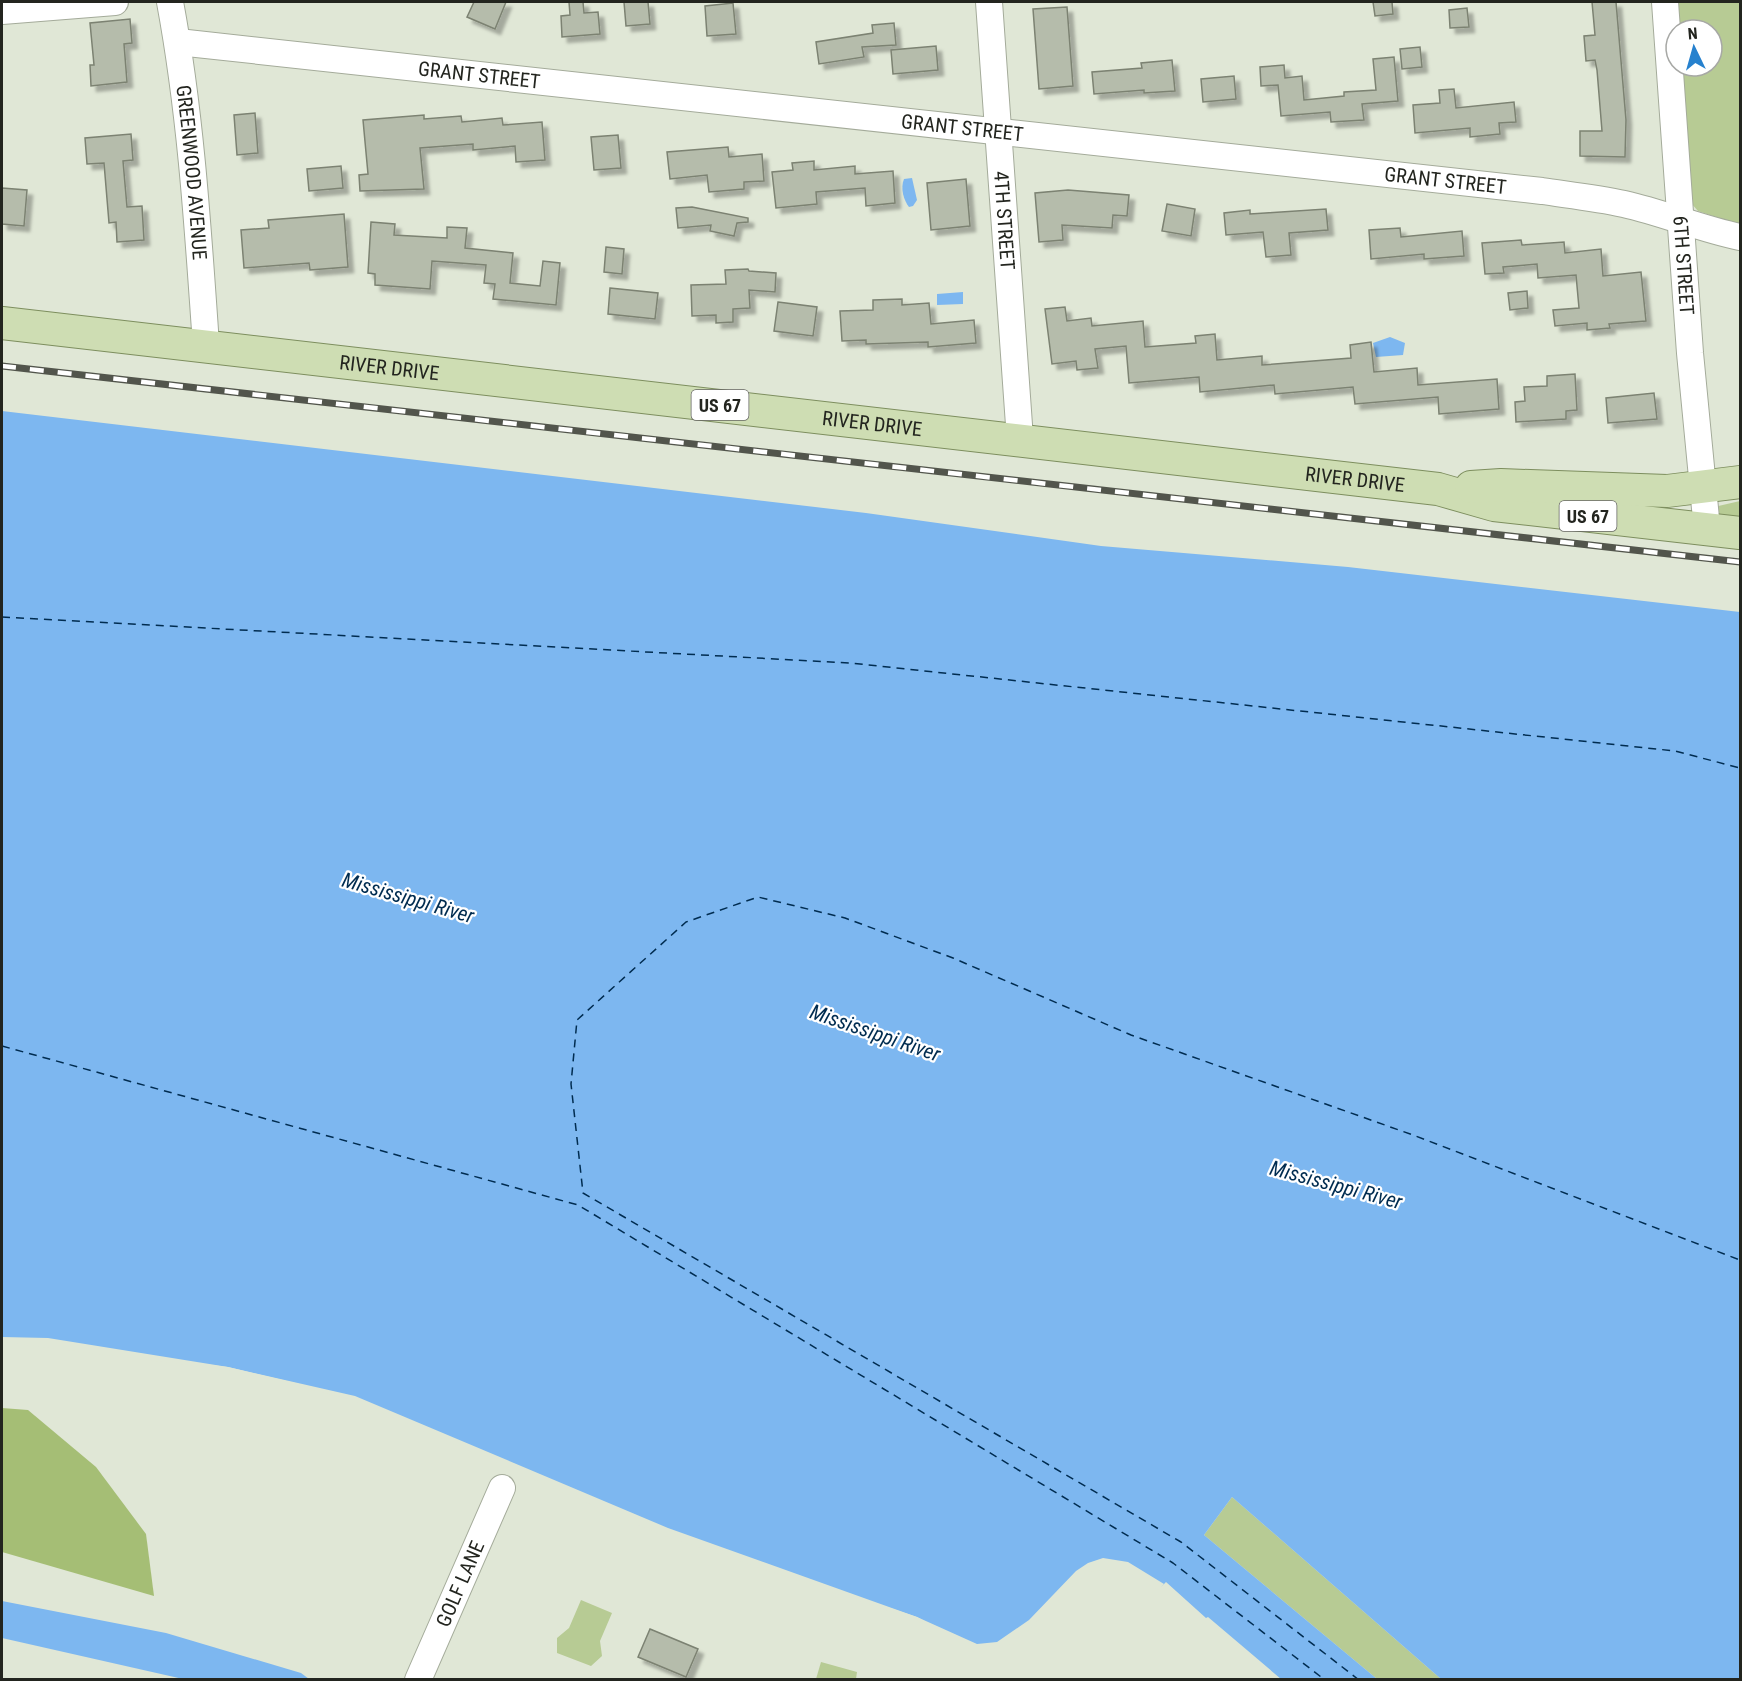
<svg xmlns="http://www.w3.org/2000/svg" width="1742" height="1681" viewBox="0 0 1742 1681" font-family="'Roboto Condensed',sans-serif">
<defs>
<filter id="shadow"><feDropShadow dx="5.5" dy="5.5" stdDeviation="1.5" flood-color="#0004"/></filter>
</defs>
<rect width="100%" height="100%" fill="#e0e7d6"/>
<g fill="#b7cb94">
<polygon points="1675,2 1740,2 1740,225 1698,211 1691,203 1680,66 1712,66 1712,30 1677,30"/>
<polygon points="1740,501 1740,521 1715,515 1714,507"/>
<polygon points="1232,1497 1441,1679 1377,1679 1204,1535"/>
<polygon points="581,1600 612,1613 600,1641 602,1656 591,1666 557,1653 557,1638 569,1628"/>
<polygon points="821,1662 857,1672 856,1679 816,1679"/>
</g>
<polygon fill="#a5be75" points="2,1408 28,1410 96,1467 146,1534 154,1596 2,1552"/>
<g fill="#7db7f0">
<path d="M 912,178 L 917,200 L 913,206 L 909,207 C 904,201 900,188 904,179 Z"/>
<polygon points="963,292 963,304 937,305 937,294"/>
<polygon points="1390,337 1405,343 1403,355 1376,357 1373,343"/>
<polygon points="2,411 866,513 1101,546 1348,567 1740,612 1740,1679 1441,1679 1232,1497 1204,1535 1377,1679 1281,1679 1208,1617 1206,1618 1166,1582 1161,1587 1120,1564 1086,1569 1013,1642 976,1649 917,1617 657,1530 354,1397 228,1367 2,1339"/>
<polygon points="2,1601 166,1633 301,1673 309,1679 183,1679 2,1638"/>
</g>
<polygon fill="#e0e7d6" points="2,1337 48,1338 228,1367 355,1396 668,1528 917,1617 977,1644 997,1642 1029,1620 1076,1571 1088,1563 1103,1558 1128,1562 1164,1584 1159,1590 1120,1568 1088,1572 1014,1644 975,1652 916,1620 656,1533 353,1400 228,1370 2,1342"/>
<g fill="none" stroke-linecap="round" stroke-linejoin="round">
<g stroke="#002c50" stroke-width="1.5" stroke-dasharray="8 6" stroke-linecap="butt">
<polyline points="2,617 850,663 1675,751 1740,768"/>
<polyline points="2,1046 578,1205 1173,1563 1325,1680"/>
<polyline points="1359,1680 1181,1542 583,1193 571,1084 577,1020 686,922 758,897 845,918 953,958 1131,1035 1413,1135 1740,1260"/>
</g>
</g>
<g fill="#b5bcab" stroke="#7c8272" stroke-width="1.5" filter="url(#shadow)">
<polygon points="474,2 506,2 495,29 467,17"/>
<polygon points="569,2 583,2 584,13 598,12 600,34 562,37 561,16 570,15"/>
<polygon points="624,2 648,2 650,24 626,26"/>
<polygon points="1373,2 1392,2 1393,14 1375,16"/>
<polygon points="1592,2 1616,2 1626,120 1625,157 1580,156 1580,131 1602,131 1597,70 1595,60 1586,61 1584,36 1595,35"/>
<polygon points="733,3 736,34 707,36 705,6"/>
<polygon points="1067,7 1073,86 1039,89 1033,9"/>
<polygon points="1467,8 1469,27 1450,28 1449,10"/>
<polygon points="130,19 132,43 124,44 127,82 91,86 90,65 94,65 90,23"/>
<polygon points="894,23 896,45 862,47 864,57 819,64 816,42 873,33 872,25"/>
<polygon points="936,46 938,70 893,74 891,50"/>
<polygon points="1420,47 1422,67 1402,69 1400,49"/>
<polygon points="1394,57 1398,101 1362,104 1364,120 1331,122 1330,112 1281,116 1278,85 1261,86 1260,67 1284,65 1285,78 1302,76 1304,100 1344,96 1344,92 1376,90 1373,59"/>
<polygon points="1172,60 1175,91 1144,93 1144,90 1094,94 1092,72 1142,68 1141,63"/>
<polygon points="1234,76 1236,99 1203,102 1201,79"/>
<polygon points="1454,89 1456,108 1514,102 1516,122 1499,123 1500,134 1470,137 1470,128 1415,133 1413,105 1440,103 1439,90"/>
<polygon points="255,113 258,153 237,155 234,115"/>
<polygon points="424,115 424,119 461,116 462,122 502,118 503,125 542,122 545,160 516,162 515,146 473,150 473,144 420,148 424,189 360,191 359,175 368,174 363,120"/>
<polygon points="131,134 133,160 123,161 127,207 142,206 144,240 117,242 116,222 109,223 104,163 87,164 85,138"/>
<polygon points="618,135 621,168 594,170 591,137"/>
<polygon points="728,147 729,157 762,154 764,181 744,182 744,189 709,192 707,175 670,179 667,152"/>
<polygon points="814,161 814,170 855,166 855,174 893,171 895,203 866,206 865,188 816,192 817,204 776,208 772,172 793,170 792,163"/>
<polygon points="341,166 343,188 309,191 307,169"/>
<polygon points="966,179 970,226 931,230 927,183"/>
<polygon points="2,188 27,190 24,226 2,224"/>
<polygon points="1068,190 1129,195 1127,216 1113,215 1112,228 1062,225 1063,240 1039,242 1035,193"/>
<polygon points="1167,204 1195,209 1191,236 1162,231"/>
<polygon points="692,207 748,218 748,222 737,223 734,236 710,231 711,225 678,228 676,208"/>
<polygon points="1326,209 1328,230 1289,233 1291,255 1266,257 1263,232 1226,235 1224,213 1250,210 1250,214"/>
<polygon points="344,214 348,267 310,270 309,263 244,268 241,230 269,228 268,220"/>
<polygon points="371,222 395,224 394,235 447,238 447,227 467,228 465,248 513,253 510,283 540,286 543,261 560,263 556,305 493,299 495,284 484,283 486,265 432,261 430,289 375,285 375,274 368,273"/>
<polygon points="1400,228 1401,237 1462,231 1464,256 1424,259 1424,254 1371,259 1369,230"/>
<polygon points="1521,240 1522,245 1564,242 1565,253 1601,249 1603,276 1641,272 1646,321 1609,324 1610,328 1587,330 1587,323 1555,326 1553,310 1579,308 1576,275 1538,278 1537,264 1503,267 1504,273 1485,274 1482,243"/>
<polygon points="606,247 624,249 622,274 604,272"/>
<polygon points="748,269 749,271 776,273 775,292 749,290 750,308 733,309 733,322 716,323 716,315 692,316 691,285 726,284 725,270"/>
<polygon points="610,288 658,293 655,319 608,314"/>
<polygon points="1527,291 1528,308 1510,310 1508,293"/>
<polygon points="902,299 902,305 929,303 931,324 974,320 976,343 928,347 928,342 866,344 866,340 842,341 840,311 873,310 873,300"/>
<polygon points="778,302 817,307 813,336 774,331"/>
<polygon points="1065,307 1067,321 1091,318 1092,326 1143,321 1145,347 1196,343 1195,336 1215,334 1217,360 1262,356 1262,365 1351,358 1350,345 1371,342 1374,372 1417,368 1418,385 1497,379 1499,409 1439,414 1438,397 1355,404 1353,387 1275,394 1274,385 1200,392 1199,377 1129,383 1126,346 1095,349 1098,368 1077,370 1076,361 1052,364 1045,309"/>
<polygon points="1575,374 1577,410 1566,411 1566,419 1516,422 1515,402 1525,401 1524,387 1547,386 1547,376"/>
<polygon points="1654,393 1657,419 1608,423 1606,398"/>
<polygon points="650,1629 698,1649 686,1677 638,1657"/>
</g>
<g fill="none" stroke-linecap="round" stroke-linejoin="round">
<g stroke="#a4ab9a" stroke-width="28">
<g id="minor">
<path id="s1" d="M 170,2 C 191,115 198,230 206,345"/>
<path id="s2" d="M 989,2 L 1020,439"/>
<path id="s3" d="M 1665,2 L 1690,353 L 1707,529"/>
<polyline points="2,11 115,2"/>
<path id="s4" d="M 178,42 L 1542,191 C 1569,195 1597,198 1624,204 C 1664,213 1701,229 1740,237"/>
<path id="s5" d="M 418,1680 L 502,1488"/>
</g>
</g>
<g stroke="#7d8e5e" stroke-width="34">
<g id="major">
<path id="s6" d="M 2,323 L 1438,489 L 1494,505 L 1740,533"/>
<polyline points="1471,487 1501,485 1667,491 1740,482"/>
</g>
</g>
<use href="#minor" stroke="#fff" stroke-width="26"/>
<use href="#major" stroke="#ceddb3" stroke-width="32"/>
<g stroke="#52554c" stroke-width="7">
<polyline id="rail" points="2,366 1740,562"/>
</g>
<use href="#rail" stroke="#fff" stroke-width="4.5" stroke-dasharray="14" stroke-linecap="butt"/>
</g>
<g text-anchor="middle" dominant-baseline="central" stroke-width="4.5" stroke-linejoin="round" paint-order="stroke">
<g fill="#fff" stroke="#656662" stroke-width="1.5">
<rect x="691.5" y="390" width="57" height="30" rx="4.5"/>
<rect x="1559.5" y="501" width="57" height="30" rx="4.5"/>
</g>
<g font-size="18" font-weight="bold" fill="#23251f">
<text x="720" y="405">US 67</text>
<text x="1588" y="516">US 67</text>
</g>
<g font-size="20" fill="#23251f" stroke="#fff">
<text stroke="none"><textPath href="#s4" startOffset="303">GRANT STREET</textPath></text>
<text stroke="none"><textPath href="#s4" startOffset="789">GRANT STREET</textPath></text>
<text stroke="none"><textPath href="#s1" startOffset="172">GREENWOOD AVENUE</textPath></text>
<text stroke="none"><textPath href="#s4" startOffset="1275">GRANT STREET</textPath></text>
<text stroke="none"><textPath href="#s2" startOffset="219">4TH STREET</textPath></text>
<text stroke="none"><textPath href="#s3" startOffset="264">6TH STREET</textPath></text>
<text stroke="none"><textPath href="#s6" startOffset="390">RIVER DRIVE</textPath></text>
<text stroke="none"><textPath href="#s6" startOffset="876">RIVER DRIVE</textPath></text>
<text stroke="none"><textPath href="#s6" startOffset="1362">RIVER DRIVE</textPath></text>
<text stroke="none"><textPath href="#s5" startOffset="105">GOLF LANE</textPath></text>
</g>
<g font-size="21" font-style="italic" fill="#002c50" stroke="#fff">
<text transform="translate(408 898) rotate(16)">Mississippi River</text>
<text transform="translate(875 1033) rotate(19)">Mississippi River</text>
<text transform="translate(1336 1185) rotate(15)">Mississippi River</text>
</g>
</g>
<rect width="1742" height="1681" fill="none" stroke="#23251f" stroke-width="6"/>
<g transform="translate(1694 48) rotate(355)"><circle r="28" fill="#ffffff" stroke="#a7a8a5" stroke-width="1.5"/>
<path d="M0-4.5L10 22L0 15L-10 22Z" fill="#2681ce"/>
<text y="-9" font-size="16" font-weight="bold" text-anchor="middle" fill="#23251f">N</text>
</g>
</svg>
